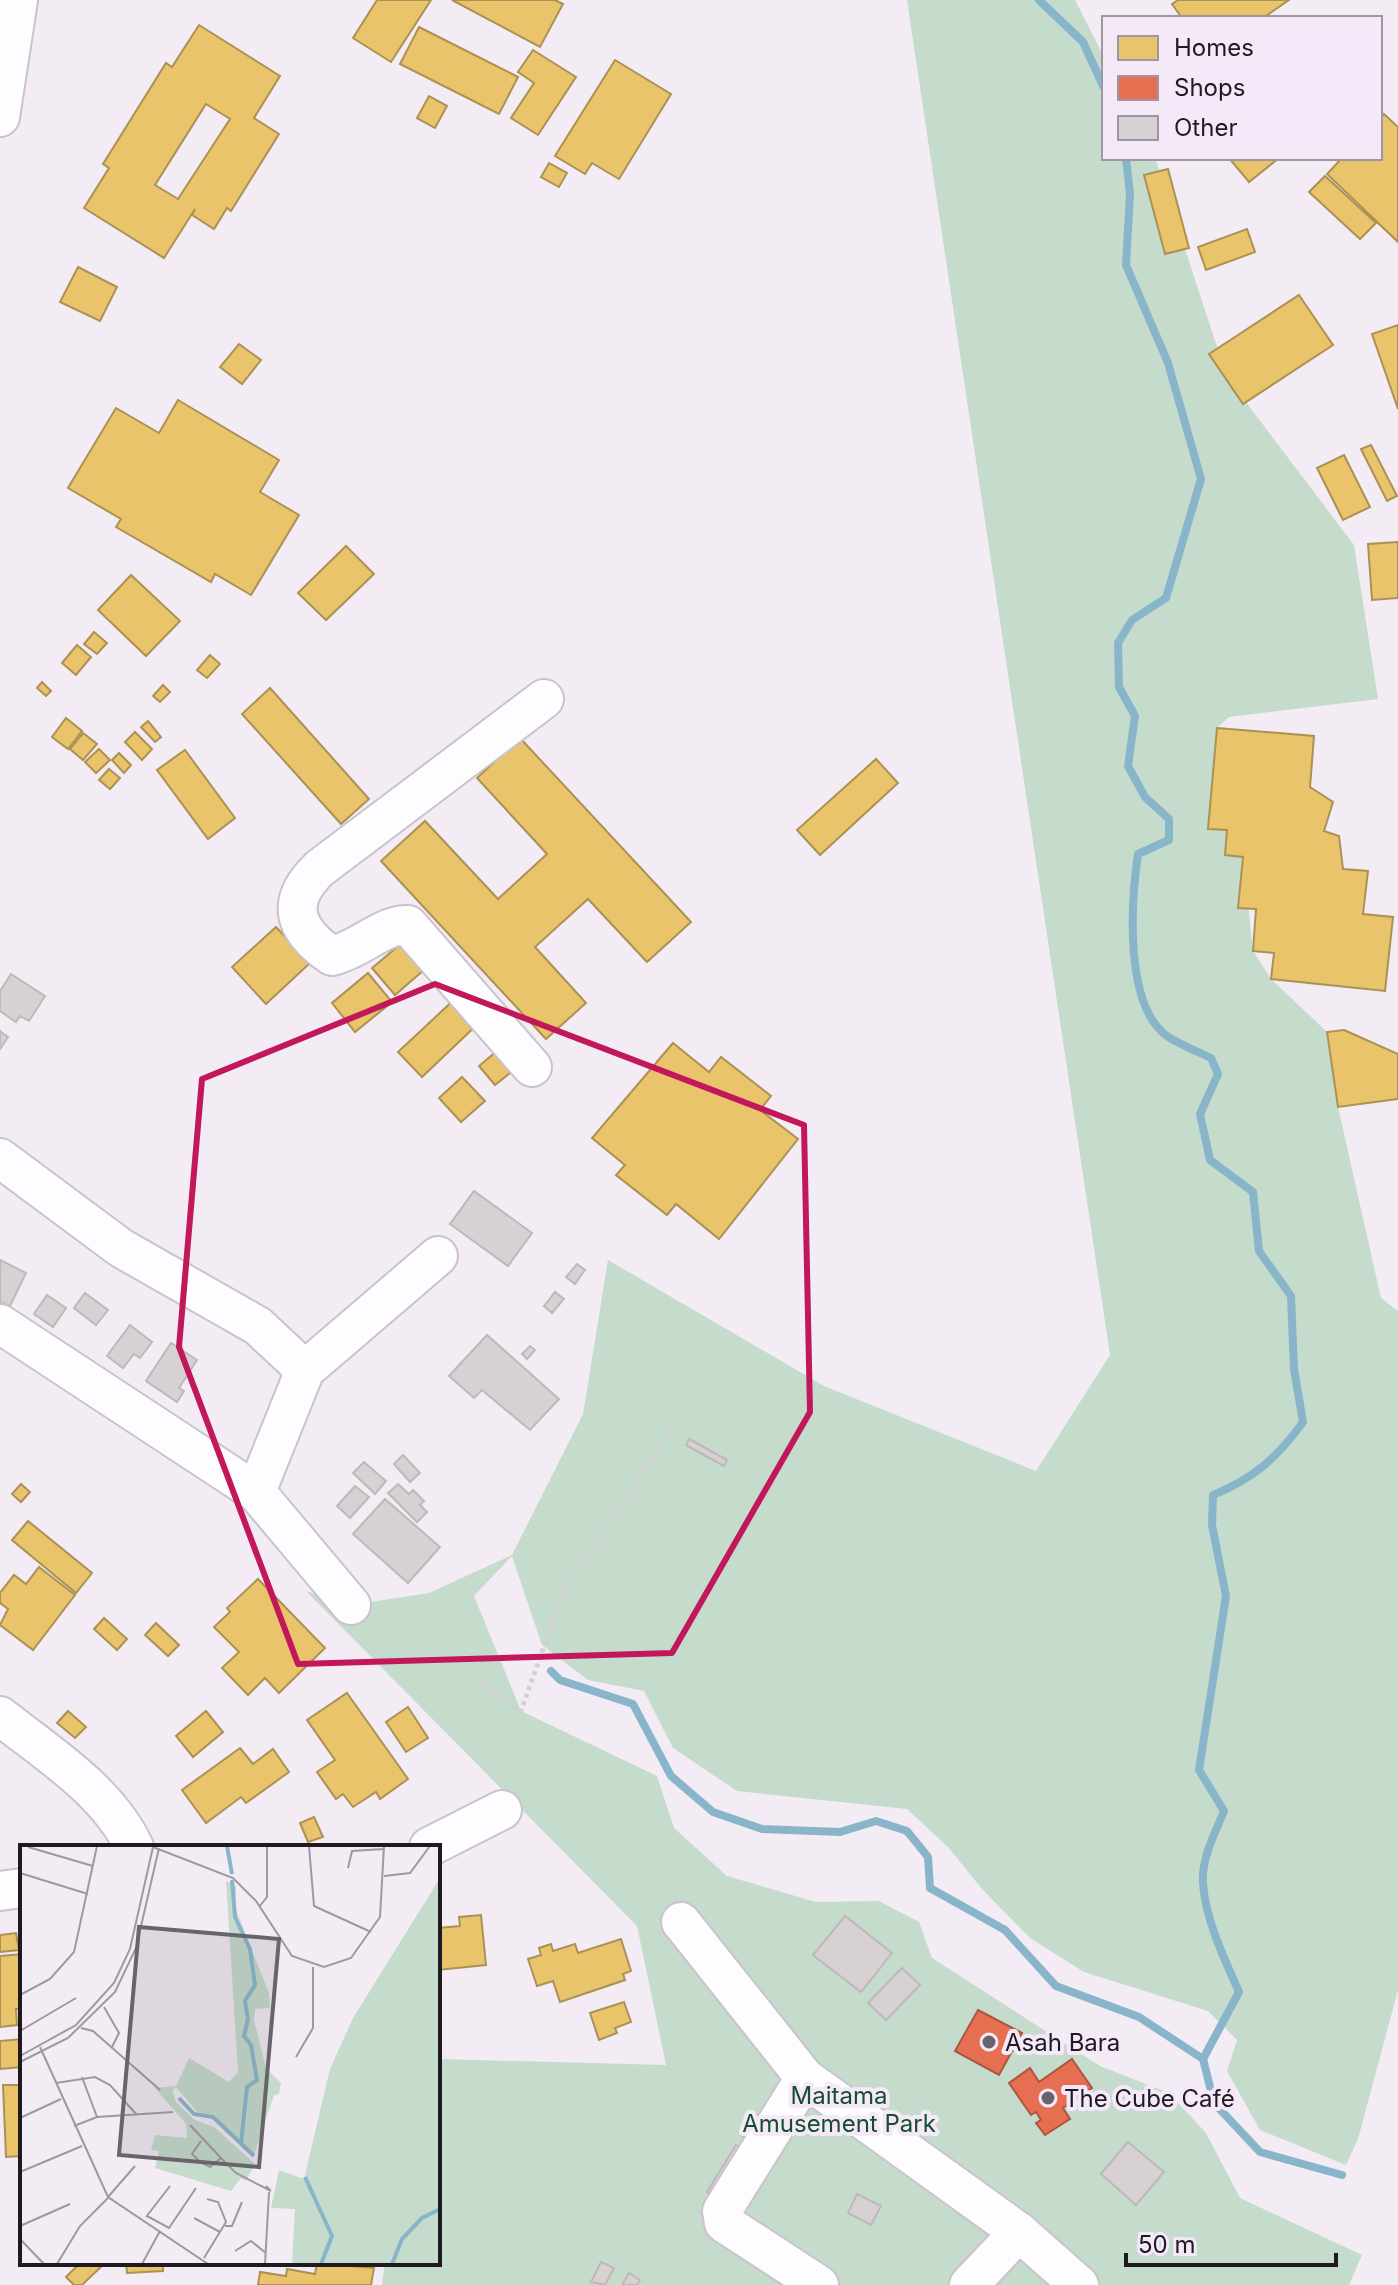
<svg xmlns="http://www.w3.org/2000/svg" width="1398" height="2285" viewBox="0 0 1398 2285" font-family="Inter,sans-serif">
<rect width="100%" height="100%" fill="#f3ecf5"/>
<polygon fill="#c5dbcc" points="907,0 1075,0 1104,57 1104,158 1155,158 1227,377 1354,545 1378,699 1229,717 1217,728 1243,857 1253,951 1271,979 1327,1032 1338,1107 1381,1298 1398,1311 1398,1990 1358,2139 1346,2165 1260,2130 1227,2071 1237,2040 1208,2011 1084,1972 1030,1938 982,1889 948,1847 907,1809 737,1791 673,1748 644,1691 588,1680 542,1645 512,1556 474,1596 521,1711 657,1776 674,1828 727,1876 816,1902 879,1901 919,1922 932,1958 1100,2066 1169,2093 1206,2133 1240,2198 1362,2255 1349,2285 382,2285 385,2263 438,2263 438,2059 666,2065 637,1926 306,1591 351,1605 429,1593 512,1555 583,1414 608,1260 824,1386 1036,1471 1110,1355"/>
<g fill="#e9c46a" stroke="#ac9154" stroke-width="2" fill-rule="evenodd">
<polygon points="377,0 431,0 391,62 353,38"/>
<polygon points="452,0 555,0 563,4 540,47"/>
<polygon points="1178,0 1289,0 1263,18 1182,18 1172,4"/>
<path d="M 199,25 L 280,76 L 254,118 L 279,134 L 231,211 L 227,208 L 214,229 L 192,215 L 195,209 L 164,258 L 84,208 L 109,168 L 103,164 L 166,63 L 172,67 ZM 206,104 L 230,119 L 178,199 L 155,185 Z"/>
<polygon points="419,27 518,77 499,114 400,64"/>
<polygon points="533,50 576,77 538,135 511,118 534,83 518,72"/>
<polygon points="615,60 671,94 619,179 592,163 585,174 555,156"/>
<polygon points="429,96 447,106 435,128 417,118"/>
<polygon points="1384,114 1398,127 1398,242 1327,174 1342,158 1380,158 1380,119"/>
<polygon points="1229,158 1279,158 1249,182"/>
<polygon points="549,163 567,173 559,187 541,177"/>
<polygon points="1168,169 1189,248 1165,254 1144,175"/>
<polygon points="1325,176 1376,223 1360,239 1309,192"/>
<polygon points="1247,229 1255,252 1206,270 1198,247"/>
<polygon points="78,267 117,287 100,321 60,302"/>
<polygon points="1299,295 1333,345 1243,404 1209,354"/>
<polygon points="1398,325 1398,409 1372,334"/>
<polygon points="239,344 261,360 242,384 220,367"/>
<polygon points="178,400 279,460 260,492 299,515 251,595 215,574 211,582 116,527 121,519 68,488 116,408 159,433"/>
<polygon points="1371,445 1397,496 1387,501 1361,449"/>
<polygon points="1344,455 1370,507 1343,520 1317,468"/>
<polygon points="1398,542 1398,598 1372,600 1368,544"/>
<polygon points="346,546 374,574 326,620 298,593"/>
<polygon points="131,575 180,621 146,656 98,610"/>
<polygon points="94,632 107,643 97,654 84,644"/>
<polygon points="77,645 91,657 76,675 62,663"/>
<polygon points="210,655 220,664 207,678 197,670"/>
<polygon points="42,682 51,691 46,696 37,688"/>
<polygon points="163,685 170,692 160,702 153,696"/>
<polygon points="270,688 369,799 341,824 242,714"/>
<polygon points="66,718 82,731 68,749 52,737"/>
<polygon points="148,721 161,737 155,742 141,727"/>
<polygon points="1217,728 1314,736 1310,787 1333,802 1324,831 1339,836 1343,869 1368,871 1363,914 1393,917 1385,991 1271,979 1274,953 1253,951 1256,909 1238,908 1243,857 1225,855 1227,830 1208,829"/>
<polygon points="135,732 152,749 142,760 125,742"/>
<polygon points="83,733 97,744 83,760 70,749"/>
<polygon points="520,738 691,922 647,962 588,899 535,947 586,1003 546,1039 381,861 425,821 498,899 547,854 477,778"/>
<polygon points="99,749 110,760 96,773 85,762"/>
<polygon points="185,750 235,818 208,839 157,770"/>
<polygon points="119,753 131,765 124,773 112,760"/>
<polygon points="876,759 898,783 820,855 797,830"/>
<polygon points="109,769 120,778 110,789 99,780"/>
<polygon points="276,927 310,963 266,1004 232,967"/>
<polygon points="409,937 432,963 395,995 372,968"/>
<polygon points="368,973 392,1002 355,1032 332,1003"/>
<polygon points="458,996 482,1020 422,1077 398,1052"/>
<polygon points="1344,1030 1398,1054 1398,1099 1338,1107 1327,1032"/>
<polygon points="673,1043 709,1072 721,1057 771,1096 760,1110 798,1139 719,1239 676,1204 667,1215 616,1175 625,1165 592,1138"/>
<polygon points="504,1045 520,1065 495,1085 479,1066"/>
<polygon points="462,1077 485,1101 461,1122 439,1098"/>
<polygon points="21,1484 30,1492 21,1502 12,1494"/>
<polygon points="28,1521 92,1573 76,1593 12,1540"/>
<polygon points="39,1567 75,1595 33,1650 0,1625 8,1609 0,1603 0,1593 14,1575 26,1584"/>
<polygon points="258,1579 325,1648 279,1693 265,1678 248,1695 222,1668 239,1652 214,1627 230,1612 227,1608"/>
<polygon points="104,1618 127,1639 117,1650 94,1629"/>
<polygon points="156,1623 179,1645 168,1656 145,1635"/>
<polygon points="347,1693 408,1779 380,1799 376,1792 353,1807 343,1794 336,1799 317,1772 335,1760 307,1720"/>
<polygon points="408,1707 428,1738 406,1752 386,1722"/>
<polygon points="68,1711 86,1727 75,1738 57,1723"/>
<polygon points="206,1711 223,1732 193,1757 176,1736"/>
<polygon points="240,1748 253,1764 273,1749 289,1772 246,1803 241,1797 206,1823 182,1790"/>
<polygon points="314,1817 323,1837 308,1842 300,1823"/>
<polygon points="481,1915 486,1965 438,1970 438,1925 438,1928 460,1926 459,1917"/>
<polygon points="16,1933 19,1950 0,1952 0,1935"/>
<polygon points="621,1939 631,1971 623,1974 625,1980 560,2002 553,1981 537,1986 528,1959 541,1955 539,1948 551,1944 553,1951 575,1944 578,1953"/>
<polygon points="22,1954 22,2009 16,2009 17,2025 0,2027 0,1956"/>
<polygon points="624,2002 631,2022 615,2028 617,2033 599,2040 590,2013"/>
<polygon points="22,2039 22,2067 0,2069 0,2041"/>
<polygon points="3,2085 22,2085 22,2156 6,2157"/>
<polygon points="80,2263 105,2263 82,2285 74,2285 66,2277"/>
<polygon points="126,2263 163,2263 163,2271 127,2273"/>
<polygon points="317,2263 374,2268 371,2285 258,2285 260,2272 286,2276 287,2269 315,2274"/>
</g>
<g fill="#e76f51" stroke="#ab5642" stroke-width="2">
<polygon points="978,2010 1022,2033 999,2075 955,2051"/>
<polygon points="1072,2059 1092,2088 1063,2108 1070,2119 1045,2135 1036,2123 1041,2120 1036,2112 1031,2115 1009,2083 1030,2068 1039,2082"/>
</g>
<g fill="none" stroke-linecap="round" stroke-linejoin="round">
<g stroke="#88b5ca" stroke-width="8">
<polyline points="1039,0 1083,42 1104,88"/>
<path d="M 1126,158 L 1130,194 L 1126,265 L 1168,363 L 1201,479 L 1166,598 L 1132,620 L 1118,643 L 1119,687 L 1135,716 L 1128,766 L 1145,797 L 1169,819 L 1169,840 L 1138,854 C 1131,901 1124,1005 1167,1036 C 1180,1045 1197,1051 1211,1058 L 1218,1074 L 1200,1114 L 1210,1160 L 1253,1192 L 1259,1251 L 1291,1296 L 1294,1369 L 1303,1422 C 1278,1457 1253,1479 1213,1495 L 1212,1525 L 1226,1596 L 1199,1770 L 1224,1811 C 1215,1833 1201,1859 1203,1884 C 1206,1921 1224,1958 1239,1992 L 1203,2059"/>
<polyline points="551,1671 560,1680 633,1704 671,1776 713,1812 762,1829 840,1832 876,1821 907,1831 928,1857 930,1888 1005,1930 1056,1986 1139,2017 1203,2059 1214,2103 1260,2152 1342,2175"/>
</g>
</g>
<g fill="#d8d1d3" stroke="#bfb8ba" stroke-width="2">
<polygon points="11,974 45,996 29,1021 20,1016 16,1022 0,1011 0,991"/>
<polygon points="0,1031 8,1037 0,1049"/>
<polygon points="474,1191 532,1233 508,1266 450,1224"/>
<polygon points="0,1260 26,1273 10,1306 0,1302"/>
<polygon points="577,1264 585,1270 575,1284 566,1277"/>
<polygon points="555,1292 564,1299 552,1313 544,1306"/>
<polygon points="85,1293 108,1310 96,1325 74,1308"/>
<polygon points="47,1295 66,1308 53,1327 34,1314"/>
<polygon points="130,1325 152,1342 140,1358 134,1354 123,1368 107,1356"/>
<polygon points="487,1335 559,1399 530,1430 482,1390 474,1398 449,1376"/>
<polygon points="171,1343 197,1360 179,1388 184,1391 177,1402 146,1381"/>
<polygon points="530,1346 535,1350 527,1359 522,1354"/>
<polygon points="689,1439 727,1460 724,1466 686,1445"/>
<polygon points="403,1455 420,1473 410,1482 394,1464"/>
<polygon points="364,1462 386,1481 375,1494 353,1473"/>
<polygon points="398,1484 409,1494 413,1490 424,1501 420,1505 427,1512 417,1522 388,1493"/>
<polygon points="355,1486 369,1497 350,1518 337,1506"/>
<polygon points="385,1499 440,1547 408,1583 353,1534"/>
<polygon points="845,1916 892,1953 861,1992 813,1955"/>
<polygon points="902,1968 920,1985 886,2020 868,2003"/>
<polygon points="756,2115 764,2121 750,2141 741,2135"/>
<polygon points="1128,2142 1164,2172 1136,2205 1101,2174"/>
<polygon points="736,2145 745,2151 716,2198 707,2192"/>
<polygon points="857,2194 881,2206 871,2225 848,2213"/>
<polygon points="601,2262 614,2268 605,2285 591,2282"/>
<polygon points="629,2273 640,2280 637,2285 622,2285"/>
</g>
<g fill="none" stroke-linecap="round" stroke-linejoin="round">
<g stroke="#c9c3cb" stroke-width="42">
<g id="minor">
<polyline points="0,117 18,0"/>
<path d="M 532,1067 L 408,925 C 383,924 361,949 332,956 C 294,930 284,902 320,868 L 544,699"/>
<polyline points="0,1158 121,1248 258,1326 305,1370"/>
<polyline points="0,1324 256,1492 351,1605"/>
<polyline points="256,1492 305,1370 438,1256"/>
<path d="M 0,1716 C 47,1753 108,1791 134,1847"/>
<polyline points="429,1847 502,1810"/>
<polyline points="0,1891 22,1888"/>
<polyline points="681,1922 805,2078 1019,2232"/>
<polyline points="805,2078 722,2211 724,2223 819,2285"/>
<polyline points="969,2285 1019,2232 1079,2285"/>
</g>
</g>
<polyline stroke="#d2d0d3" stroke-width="5" stroke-dasharray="4 4" stroke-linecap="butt" points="473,1679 521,1711 564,1590 676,1425"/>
<use href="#minor" stroke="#fdfcfe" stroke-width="38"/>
</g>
<path fill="none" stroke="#c2185b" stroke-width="6" stroke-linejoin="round" d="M 435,984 L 804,1125 L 810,1412 L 672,1653 L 298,1664 L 179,1347 L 202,1079 Z"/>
<g fill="#69646b" stroke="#f5e8f9" stroke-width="3">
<circle cx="989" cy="2042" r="8"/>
<circle cx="1048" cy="2098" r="8"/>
</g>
<g text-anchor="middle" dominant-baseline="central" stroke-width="8" stroke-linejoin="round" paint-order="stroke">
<g font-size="24" fill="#1e1a20" stroke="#f5e8f9" text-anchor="start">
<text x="1005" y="2042">Asah Bara</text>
<text x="1064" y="2098">The Cube Café</text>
</g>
<g font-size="24" fill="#144f2a" stroke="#f5e8f9">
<text x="839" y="2095">Maitama<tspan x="839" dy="28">Amusement Park</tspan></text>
</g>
</g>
<g transform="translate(20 1845)">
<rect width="420" height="420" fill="#f3ecf5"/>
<path d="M 420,33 L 420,419 L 272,419 L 275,364 L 251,363 L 259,325 L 284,334 L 310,224 L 333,173 ZM 206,36 L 216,41 L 216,65 L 249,148 L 250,163 L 235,164 L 234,175 L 246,223 L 261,238 L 259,249 L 254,250 L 234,310 L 194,270 L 177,267 L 156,242 L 152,245 L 156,257 L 175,275 L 194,282 L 235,319 L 226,336 L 221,333 L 211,346 L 135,323 L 139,306 L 131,305 L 135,290 L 167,293 L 166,279 L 135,243 L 156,241 L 169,213 L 209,237 L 218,227 Z" fill="#c5dbcc"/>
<path fill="none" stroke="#88b5ca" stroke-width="4" d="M 207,1 L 212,29M 212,35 L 215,72 L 230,104 L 235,140 L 225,156 L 228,174 L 224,191 L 231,200 L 237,235 L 227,242 L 221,298M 159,253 L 174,269 L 193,272 L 234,311M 285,332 L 312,391 L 301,419M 372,419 L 382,394 L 402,373 L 420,364"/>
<path fill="none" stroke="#9e98a0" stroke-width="2" d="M 289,1 L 294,61 L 351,87M 8,2 L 73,21M 133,2 L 213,33 L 236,56 L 272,111 L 304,122 L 331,113 L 360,72 L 364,1M 328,23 L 332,6 L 364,4M 0,28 L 68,49M 364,31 L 390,28 L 410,1M 239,62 L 247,52 L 247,1M 0,150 L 30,134 L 54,107 L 77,1M 84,162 L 99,188 L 92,202M 61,183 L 73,186 L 140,245M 0,186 L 56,153M 20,202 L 88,352 L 188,419M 0,211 L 56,180 L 94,138 L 110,104 L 133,2M 276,212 L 293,183 L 293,122M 0,217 L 48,193 L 95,147 L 116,103 L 139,3M 62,232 L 77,272M 36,238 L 75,232 L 90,240 L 117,270M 0,273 L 41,254M 170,280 L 201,313M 54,281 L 77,272 L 153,267M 181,296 L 172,309 L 180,317 L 190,322 L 201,313 L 216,328 L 251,346 L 246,341M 0,327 L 62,301M 88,352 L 115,321M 127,371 L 149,383 L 176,343M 126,372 L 150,341M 174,373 L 200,387M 0,381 L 50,359M 205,381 L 212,381 L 222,357M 0,394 L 24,419M 215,406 L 231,396 L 246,408M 184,413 L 206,377 L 198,357 L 187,354M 37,419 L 60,381 L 89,352M 122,419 L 140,386M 245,419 L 249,347"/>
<path fill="#69646b" fill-opacity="0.15" stroke="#69646b" stroke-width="4" d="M 119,82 L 259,94 L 239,322 L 99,310 Z"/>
<rect width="420" height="420" fill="none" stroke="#1e1a20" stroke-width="4"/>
</g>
<rect x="1102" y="16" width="280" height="144" fill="#f5e8f9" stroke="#9f96a2" stroke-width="2"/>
<rect x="1118" y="36" width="40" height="24" fill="#e9c46a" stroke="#9f96a2" stroke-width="2"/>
<text x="1174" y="56" font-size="24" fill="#1e1a20">Homes</text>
<rect x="1118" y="76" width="40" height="24" fill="#e76f51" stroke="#9f96a2" stroke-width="2"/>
<text x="1174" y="96" font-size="24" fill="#1e1a20">Shops</text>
<rect x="1118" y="116" width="40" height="24" fill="#d8d1d3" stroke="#9f96a2" stroke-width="2"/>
<text x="1174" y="136" font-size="24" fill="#1e1a20">Other</text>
<path d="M1126 2253v12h210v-12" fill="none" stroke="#1e1a20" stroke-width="4"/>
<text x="1138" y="2253" font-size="24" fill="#1e1a20" stroke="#f5e8f9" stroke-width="6" paint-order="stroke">50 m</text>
</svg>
